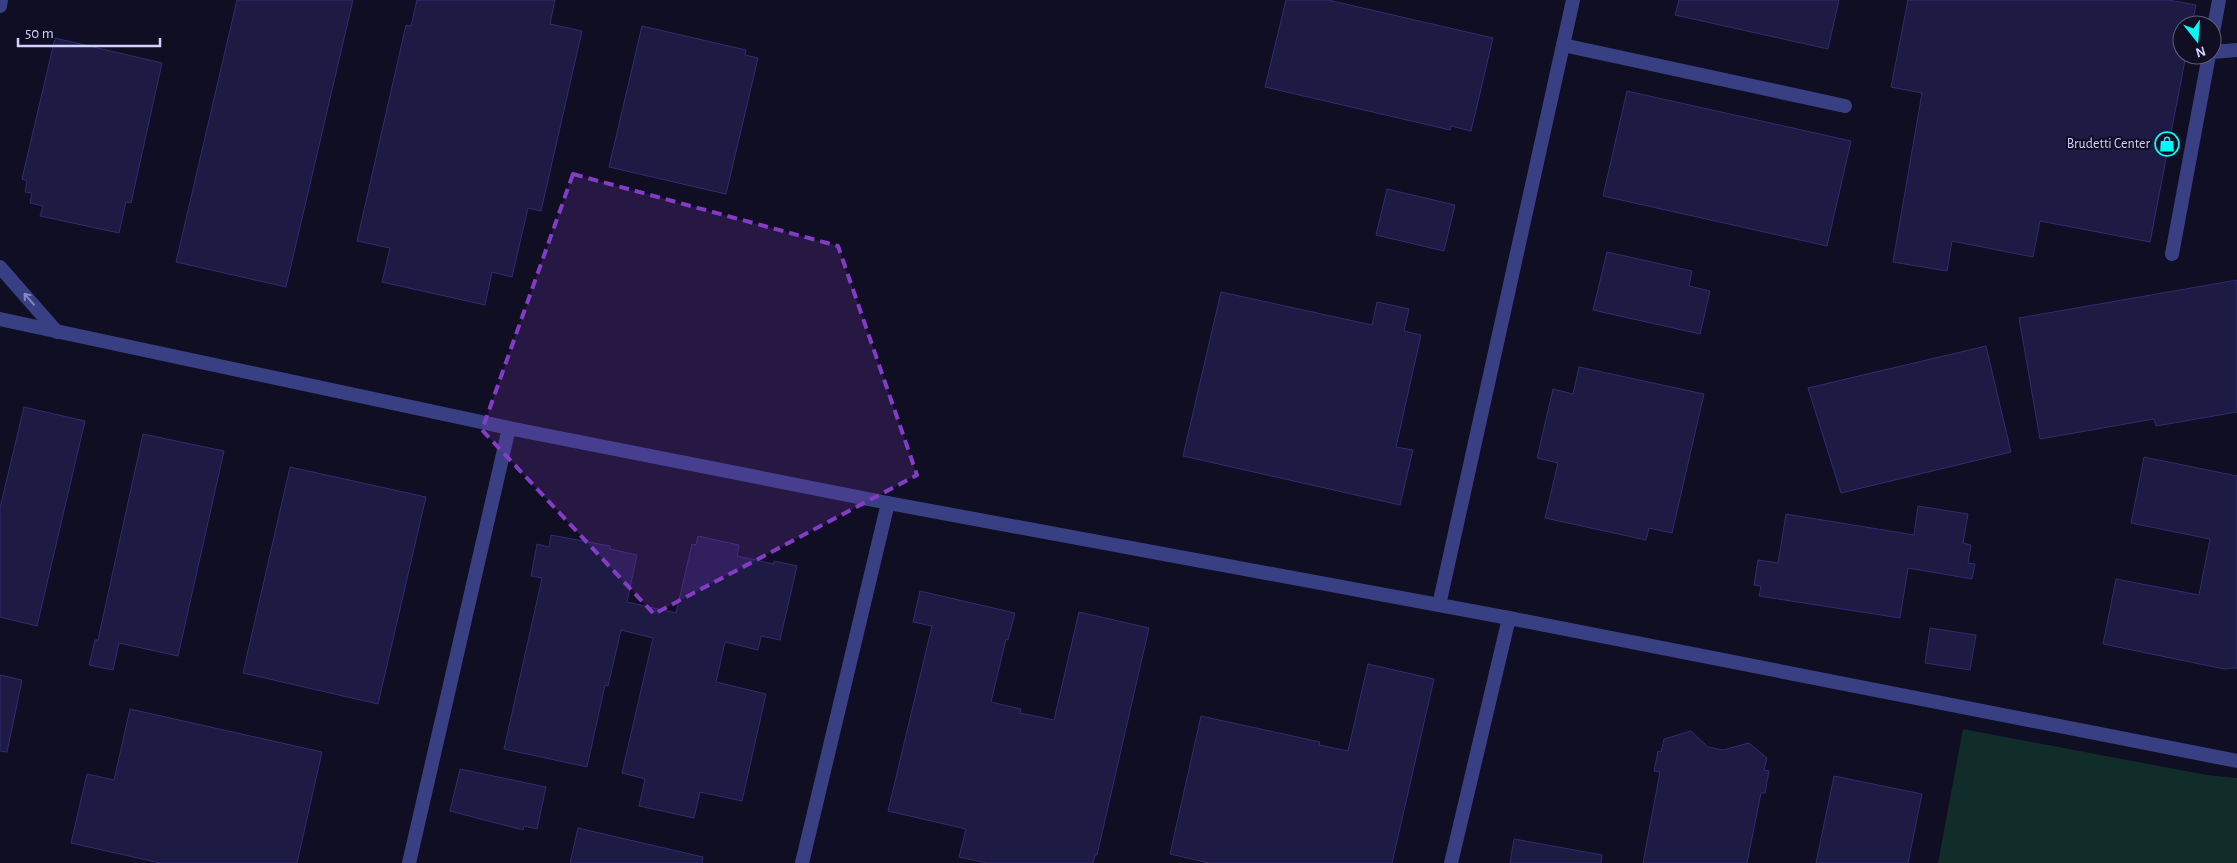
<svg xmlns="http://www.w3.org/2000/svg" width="2237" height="863" viewBox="0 0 2237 863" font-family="'Alegreya Sans',sans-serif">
<rect width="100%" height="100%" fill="#0f0e23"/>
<polygon fill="#112d29" points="1963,729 2207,775 2237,778 2237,863 1938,863"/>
<g fill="#1d1a44" stroke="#312c71">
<polygon points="237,0 353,0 286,287 176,262"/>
<polygon points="417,0 555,0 550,24 582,31 541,211 528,208 512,277 492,272 485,305 382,282 390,248 357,241 406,25 411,26"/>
<polygon points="1286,0 1328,0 1493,38 1471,131 1451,126 1450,130 1265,87"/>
<polygon points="1679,0 1839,0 1828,49 1675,15"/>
<polygon points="1908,0 2168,0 2196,5 2192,25 2182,25 2182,55 2186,55 2150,242 2040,221 2033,257 1952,241 1947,271 1893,262 1922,93 1891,87"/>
<polygon points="642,26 746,50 745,55 758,58 726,194 609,167"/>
<polygon points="55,38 162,63 131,203 126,202 119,233 40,216 43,206 30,203 32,193 25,192 27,181 22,179"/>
<polygon points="1627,91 1851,141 1827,246 1603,196"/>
<polygon points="1387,189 1455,205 1444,251 1376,235"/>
<polygon points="1607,252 1692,271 1689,286 1710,291 1700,334 1593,310"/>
<polygon points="2237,280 2237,412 2156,426 2154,419 2040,439 2019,318"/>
<polygon points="1221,292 1372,325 1377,302 1409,309 1404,331 1421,335 1396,447 1413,450 1400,505 1183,456"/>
<polygon points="1986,346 2011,452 1841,493 1808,388"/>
<polygon points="1579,367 1704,394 1672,533 1649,528 1646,540 1545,518 1558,463 1537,458 1553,389 1573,394"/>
<polygon points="24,407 85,421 37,626 0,617 0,508"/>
<polygon points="143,434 224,451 178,656 119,643 113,670 89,665 95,640 98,640"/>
<polygon points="2144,457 2237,476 2237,668 2224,669 2103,644 2116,579 2199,595 2210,539 2131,523"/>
<polygon points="290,467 426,497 378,704 243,673"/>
<polygon points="1918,506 1968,514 1963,543 1971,545 1968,563 1975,564 1972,579 1908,568 1900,618 1759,596 1761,586 1754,585 1758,560 1778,563 1786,514 1914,535"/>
<polygon points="551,535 610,546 610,549 637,555 627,602 676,613 692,544 696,545 698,536 739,545 737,556 774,564 774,561 797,566 780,640 761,636 758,650 725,642 716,682 766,694 742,801 700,792 694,818 639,806 645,779 622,773 653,638 621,630 608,686 605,685 587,767 504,749 542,578 531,576 537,544 549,547"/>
<polygon points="920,591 1015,613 1008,640 1006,639 991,702 1021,709 1020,713 1054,720 1079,612 1149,628 1097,855 1095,855 1093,863 987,863 959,857 966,829 888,811 932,626 913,622"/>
<polygon points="1930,628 1976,635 1970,670 1925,663"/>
<polygon points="1368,664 1434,679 1392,863 1209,863 1170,854 1201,716 1320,742 1319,745 1348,751"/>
<polygon points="0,675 22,680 7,752 0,751"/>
<polygon points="130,709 322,752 297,863 160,863 71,843 87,774 114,780"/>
<polygon points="1691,731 1708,747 1723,750 1749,743 1767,758 1764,770 1769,771 1765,793 1761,793 1747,863 1643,863 1660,772 1654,771 1658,751 1661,752 1664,739"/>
<polygon points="460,769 546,787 537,829 524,826 523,830 450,811"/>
<polygon points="1834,776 1922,794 1908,863 1816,863"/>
<polygon points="578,828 703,857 702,863 570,863"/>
<polygon points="1514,839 1602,855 1601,863 1510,863"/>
</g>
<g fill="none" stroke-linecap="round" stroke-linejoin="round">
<g stroke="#393f83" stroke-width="14">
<polyline points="0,6 1,0"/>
<polyline points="2212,38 2219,0"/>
<polyline points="1563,45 1845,106"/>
<polyline points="2212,52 2237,50"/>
<polyline points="2172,254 2209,55"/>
<polyline points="0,267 57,332"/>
<polyline points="1439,605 1573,0"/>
<polyline points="409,863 509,428"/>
<polyline points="802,863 888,503"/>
<polyline points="1451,863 1509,618"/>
</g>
<polyline stroke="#393f83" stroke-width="14" points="0,319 509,428 888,503 1509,618 2237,761"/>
</g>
<defs><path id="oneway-shaft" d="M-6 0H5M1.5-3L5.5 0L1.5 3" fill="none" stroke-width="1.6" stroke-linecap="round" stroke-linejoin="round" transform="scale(1.25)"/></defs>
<use stroke="#8488c1" href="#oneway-shaft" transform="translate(29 299) rotate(-131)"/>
<path fill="#843cc5" fill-opacity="0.2" stroke="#843cc5" stroke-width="4" stroke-dasharray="10 6" stroke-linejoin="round" d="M 573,174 L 838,246 L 917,475 L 654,614 L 482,430 Z"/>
<defs>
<g id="shop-ring" transform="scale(1.25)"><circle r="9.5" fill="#0f0e23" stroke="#00fbf6" stroke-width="1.5"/><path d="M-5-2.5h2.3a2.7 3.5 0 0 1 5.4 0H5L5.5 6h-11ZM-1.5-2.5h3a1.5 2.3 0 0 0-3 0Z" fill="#00fbf6"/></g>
</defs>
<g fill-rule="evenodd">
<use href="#shop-ring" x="2167" y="144"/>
</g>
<g text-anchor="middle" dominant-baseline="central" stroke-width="4" stroke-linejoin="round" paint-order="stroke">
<g font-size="14" fill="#d0d1ff" stroke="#0f0e23" text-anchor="end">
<text x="2150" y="144">Brudetti Center</text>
</g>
</g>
<g transform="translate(2197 40) rotate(163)"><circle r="24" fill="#0f0e23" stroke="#5c5c7b"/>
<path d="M0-4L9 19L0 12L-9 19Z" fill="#00fbf6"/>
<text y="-8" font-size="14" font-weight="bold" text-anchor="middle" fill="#d0d1ff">N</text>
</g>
<path d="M18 38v8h142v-8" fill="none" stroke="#d0d1ff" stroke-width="2.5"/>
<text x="25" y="38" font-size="15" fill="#d0d1ff" stroke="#0f0e23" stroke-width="4" paint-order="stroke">50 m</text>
</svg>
